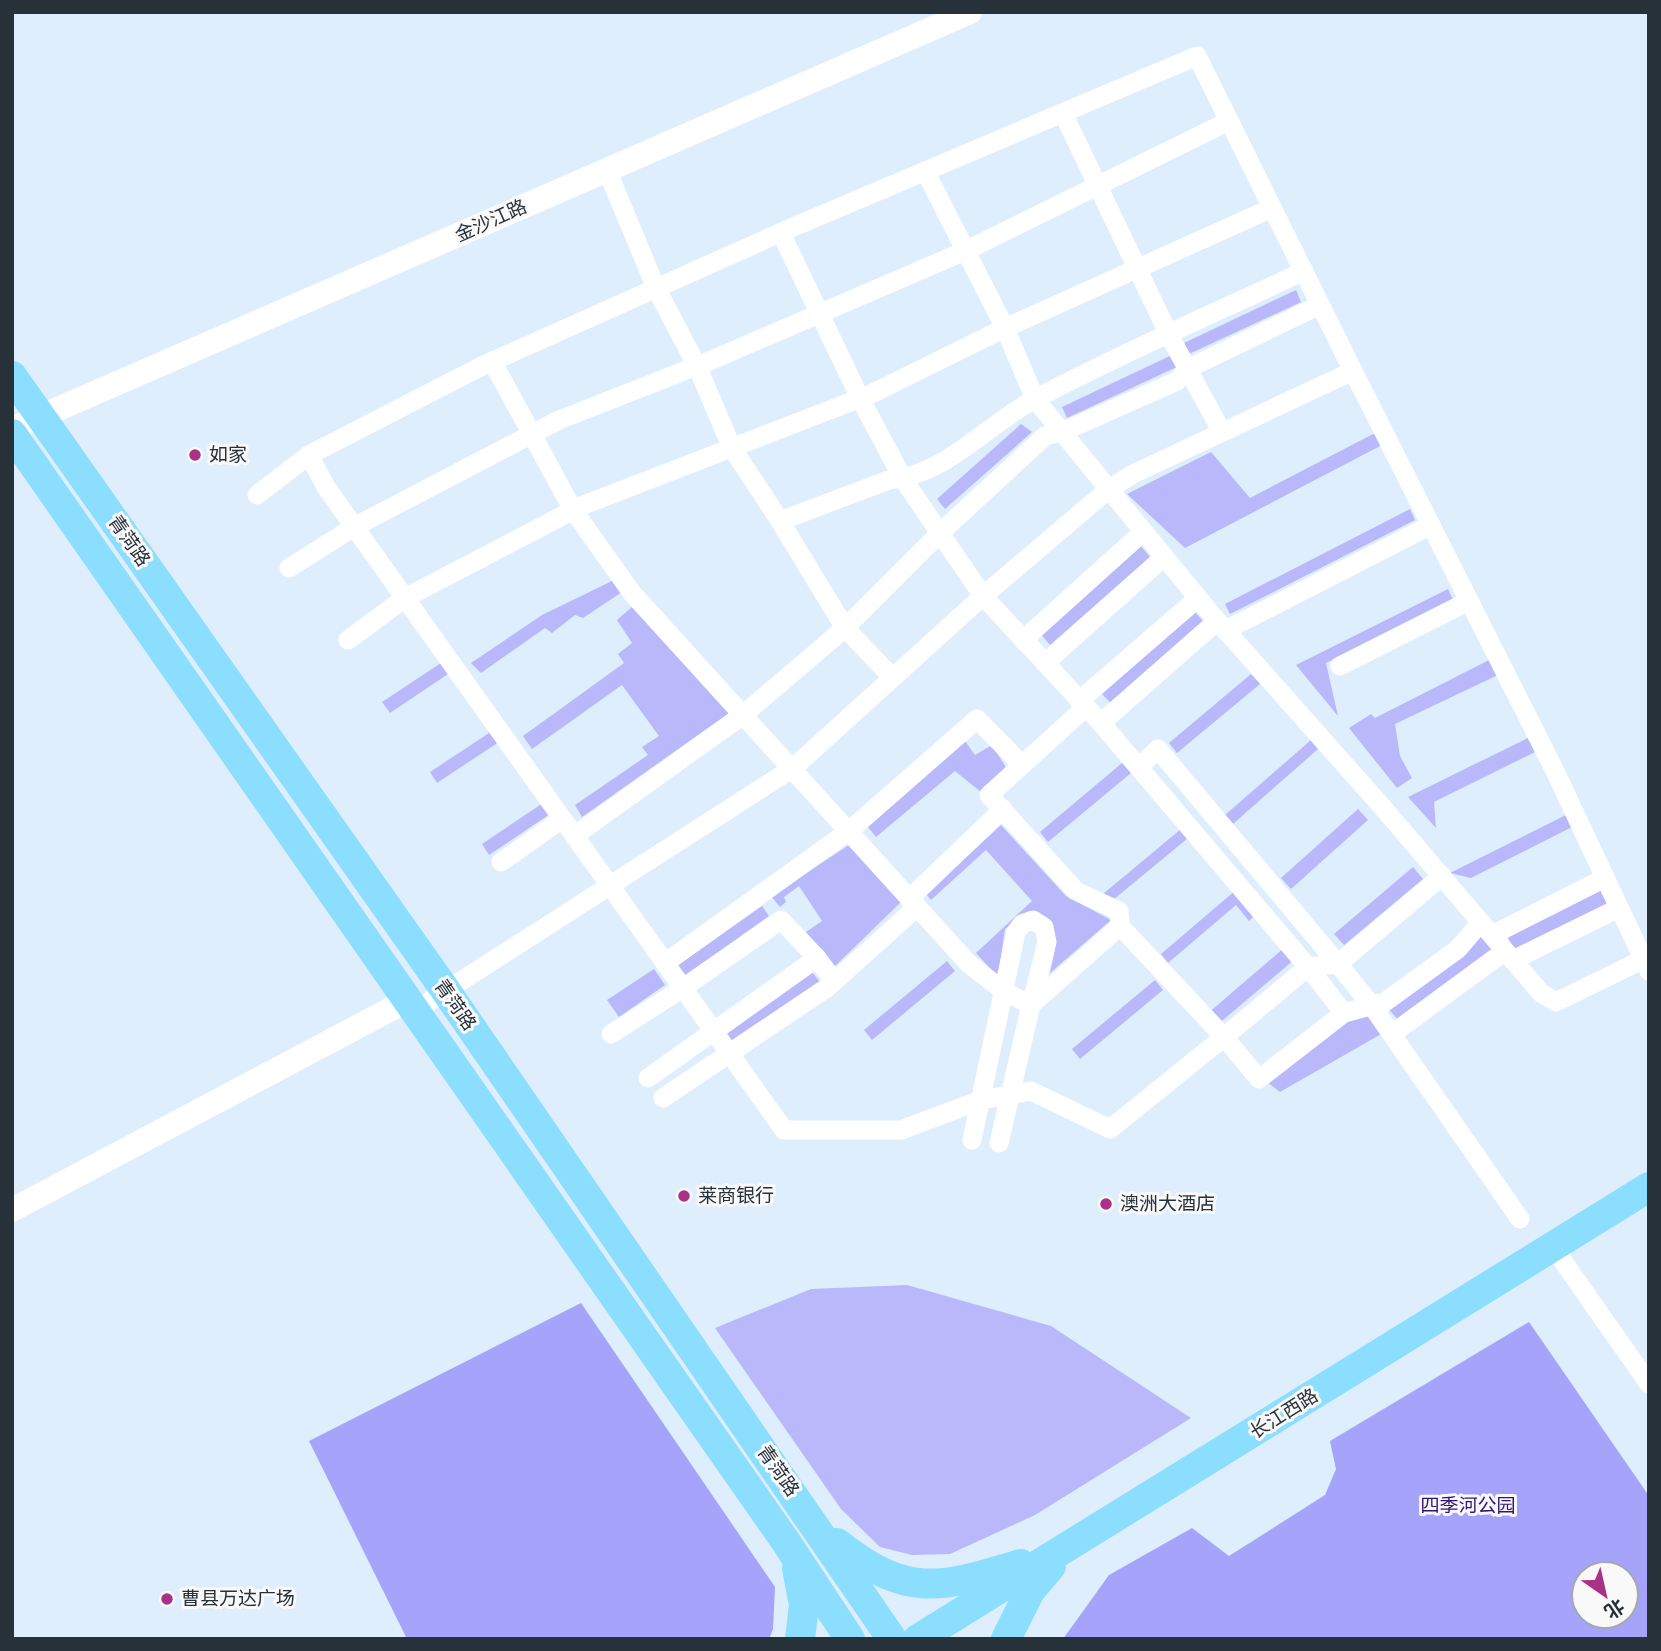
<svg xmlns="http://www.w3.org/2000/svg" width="1661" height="1651" viewBox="0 0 1661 1651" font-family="'Nunito Sans','Noto Sans SC',sans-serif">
<rect width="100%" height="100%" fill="#dfeefd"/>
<g fill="#b9b8fa">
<polygon points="1296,290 1301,302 1189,354 1184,343"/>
<polygon points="1174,354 1179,366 1067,418 1062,407"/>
<polygon points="1021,424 1032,432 945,509 937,499"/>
<polygon points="1375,433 1382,445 1185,548 1127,494 1211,452 1250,498"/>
<polygon points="1410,509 1415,520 1230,614 1225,604"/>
<polygon points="1140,545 1150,557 1050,645 1040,633"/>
<polygon points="612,581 622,592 583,618 575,615 552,633 545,628 481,673 471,663 542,615"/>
<polygon points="1448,589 1453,600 1326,663 1338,716 1296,665"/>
<polygon points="632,607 729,713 582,817 575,805 648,755 642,747 659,736 622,685 532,749 523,736 624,663 618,654 632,643 617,620"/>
<polygon points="1195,612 1203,621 1111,703 1102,694"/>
<polygon points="1493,658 1500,674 1395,724 1400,756 1412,778 1397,788 1349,728 1371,714 1375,718"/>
<polygon points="444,661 451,672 390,713 382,702"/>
<polygon points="1251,674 1260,684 1177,753 1169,743"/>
<polygon points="492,731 499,742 437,783 430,772"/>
<polygon points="1530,737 1537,751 1434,802 1436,828 1408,797"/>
<polygon points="1311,740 1318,749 1233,824 1225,815"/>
<polygon points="965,741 975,755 992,745 1007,769 981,792 955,771 876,837 867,826"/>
<polygon points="1122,763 1131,773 1048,842 1040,832"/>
<polygon points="543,803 550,814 489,855 482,844"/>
<polygon points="1358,809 1368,820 1291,889 1281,878"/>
<polygon points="1566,815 1572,827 1471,878 1450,873"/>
<path d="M 1001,825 L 1066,896 L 1111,920 L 1050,973 C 1057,941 1063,925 1028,912 L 1005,929 L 998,977 L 976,953 L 1032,901 L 986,850 L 931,900 L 926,894 Z"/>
<polygon points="1181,829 1188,838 1113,900 1103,894"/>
<polygon points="849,845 901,902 833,968 806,932 822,921 799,886 784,897 786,902 780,907 771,896"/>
<polygon points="1413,867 1423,879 1344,945 1334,934"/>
<polygon points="1599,888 1607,904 1514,950 1506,934"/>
<polygon points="1236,890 1256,914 1249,921 1236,905 1168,963 1161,954"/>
<polygon points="762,906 769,916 681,979 674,968"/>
<polygon points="1482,935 1494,952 1400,1022 1387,1007"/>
<polygon points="1285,947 1295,959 1216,1026 1207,1014"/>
<polygon points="947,961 955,971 872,1040 864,1030"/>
<polygon points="654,969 665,985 619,1017 607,1000"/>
<polygon points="812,972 820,982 733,1045 725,1035"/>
<polygon points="1155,980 1163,990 1080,1059 1072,1049"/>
<polygon points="1371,1015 1383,1033 1280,1092 1267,1082 1341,1023"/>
<polygon points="907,1285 1051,1326 1191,1418 1035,1515 950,1554 912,1555 880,1547 841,1509 715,1328 811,1289"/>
</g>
<g fill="#a6a3fb" fill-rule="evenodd">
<polygon points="581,1303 775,1587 773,1629 769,1639 407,1639 309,1441"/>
<path d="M 1529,1322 L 1649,1496 L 1649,1639 L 1063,1639 L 1109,1575 L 1192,1528 L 1229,1556 L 1325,1495 L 1336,1469 L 1330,1441 ZM 1584,1574 L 1626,1574 L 1626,1616 L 1584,1616 Z"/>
</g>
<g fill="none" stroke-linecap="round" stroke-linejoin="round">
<g stroke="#fff" stroke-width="19">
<polyline points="1063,113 1169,335 1222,432"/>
<path d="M 607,170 L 656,288 L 697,366 L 732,448 L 780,521 L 889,480 C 947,475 988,423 1037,398 C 1124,352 1215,313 1304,271"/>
<polyline points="925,171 1005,328 1035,399 1212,615 1385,810 1541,993 1556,1002 1644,959"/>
<polyline points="781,233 860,398 903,479 983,596 1101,723 1308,967 1338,964 1158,749 1139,767"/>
<polyline points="492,361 573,510 632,593 969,964 1005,992 1031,1005 1047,942 1044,927 1033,920 1022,924 1016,932 972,1140"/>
<polyline points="309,455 326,487 784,1130 901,1130 981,1100 1031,1091 1110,1129 1224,1037 1259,1079 1344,1013 1385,1002 1458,949 1481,922"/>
<polyline points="257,495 309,455 484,365 791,228 1197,56 1353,371"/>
<polyline points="780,521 845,628 891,676"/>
<polyline points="289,568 354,527 559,420 707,362 965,251 1229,121"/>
<polyline points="1226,630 1431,525"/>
<polyline points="348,640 405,598 581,506 871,394 1005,328 1272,208"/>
<polyline points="1023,640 1143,532"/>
<polyline points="1045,663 1164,557"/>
<polyline points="1340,666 1469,601"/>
<polyline points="1079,701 1198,598"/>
<polyline points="1086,707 989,795 1076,891 1119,911 1120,926"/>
<polyline points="1101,723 1217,621"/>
<polyline points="574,836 743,715 845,628 940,533 1045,436 1062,432 1177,381 1187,369 1320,305"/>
<polyline points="501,862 562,819"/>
<polyline points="1442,876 1338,964 1372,1006 1520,1219"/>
<polyline points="909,899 1003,809"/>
<polyline points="1492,935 1605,878"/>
<polyline points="1513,960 1619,908"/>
<polyline points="665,963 849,831 977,719 1021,764"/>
<polyline points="416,1010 793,768 983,596 1109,489 1133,474 1353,371 1553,767 1649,971"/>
<polyline points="611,1034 683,988 781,920 817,958"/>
<polyline points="1392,1034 1505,951"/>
<polyline points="648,1078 817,958 834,981"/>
<polyline points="663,1098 828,987 916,908"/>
<polyline points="999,1143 1031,1005 1120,926 1224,1037 1308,967 1344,1013"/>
<polyline points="1553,1247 1649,1384"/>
</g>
<g stroke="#fff" stroke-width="24">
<polyline points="12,429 970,12"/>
<polyline points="12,1210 408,1000"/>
</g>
<g stroke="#8bdefe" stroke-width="30">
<polyline points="12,376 446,991 892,1639"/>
<polyline points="12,434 786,1542 850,1639"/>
<path d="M 837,1543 C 908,1599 940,1588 1021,1564"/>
<polyline points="797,1568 804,1605 800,1639"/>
<polyline points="918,1639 1649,1187"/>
<polyline points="1006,1639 1030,1591 1051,1566"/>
</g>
</g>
<g fill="#a93289" stroke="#f9f9f9" stroke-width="2.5">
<circle cx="195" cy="455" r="7"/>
<circle cx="684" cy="1196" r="7"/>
<circle cx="1106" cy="1204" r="7"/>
<circle cx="167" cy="1599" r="7"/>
</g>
<g text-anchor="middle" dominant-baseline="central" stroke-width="6" stroke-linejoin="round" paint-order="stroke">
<g font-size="19" fill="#27313a" stroke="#f9f9f9">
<text transform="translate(491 221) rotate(-24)">金沙江路</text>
<text transform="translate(129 541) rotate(55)">青菏路</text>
<text transform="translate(455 1005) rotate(55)">青菏路</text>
<text transform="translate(1284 1414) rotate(-32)">长江西路</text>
<text transform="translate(778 1471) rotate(55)">青菏路</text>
</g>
<g font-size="19" fill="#27313a" stroke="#f9f9f9" text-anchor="start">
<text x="209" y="455">如家</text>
<text x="698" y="1196">莱商银行</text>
<text x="1120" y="1204">澳洲大酒店</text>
<text x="181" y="1599">曹县万达广场</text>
</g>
<g font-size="19" fill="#2e1478" stroke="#f9f9f9">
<text x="1468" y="1506">四季河公园</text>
</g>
</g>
<rect width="1661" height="1651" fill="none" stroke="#27313a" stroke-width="28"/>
<g transform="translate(1605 1595) rotate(146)"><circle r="33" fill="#f9f9f9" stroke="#a5a9ad" stroke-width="2"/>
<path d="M0-5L12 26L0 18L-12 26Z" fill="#a93289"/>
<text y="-10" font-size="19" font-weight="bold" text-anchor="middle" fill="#27313a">北</text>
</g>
</svg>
